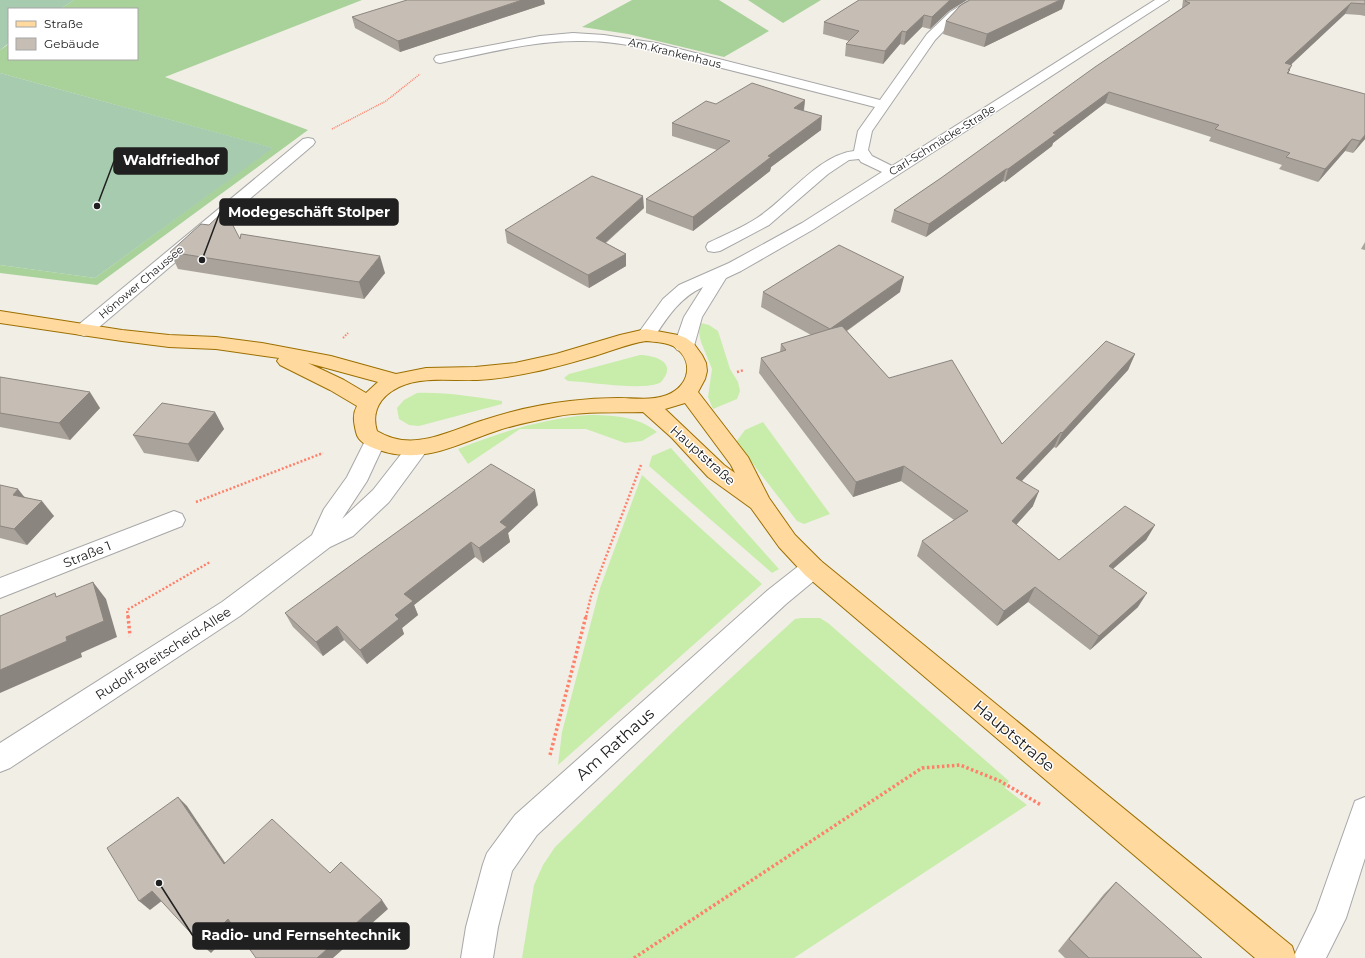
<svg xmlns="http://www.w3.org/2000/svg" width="1365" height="958" viewBox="0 0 1365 958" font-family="Montserrat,sans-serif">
<rect width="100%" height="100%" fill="#f1eee6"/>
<g fill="#c8edab">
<polygon points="701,323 709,325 718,331 730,369 738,382 740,391 737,399 713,409 708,397 712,369 701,342 699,333"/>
<path d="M 640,355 C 652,355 676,361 664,378 C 662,381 661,383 657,384 C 637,390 591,382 568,381 L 564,378 L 569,374 Z"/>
<path d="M 417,393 C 446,392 474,397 502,401 L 502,404 L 419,426 L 409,425 L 399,419 L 397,408 L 404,400 Z"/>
<path d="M 588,415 C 611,415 638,416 657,432 L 642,441 L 625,443 L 586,429 L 520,429 L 468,464 L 458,449 C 500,432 542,419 588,415 Z"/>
<polygon points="763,422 830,514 804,524 797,521 736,442 745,430"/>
<polygon points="671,448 779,569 772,573 649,466 652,456"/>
<polygon points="642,475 762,584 558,765 562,732 600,588"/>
<polygon points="802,618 820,618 828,623 1009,781 1005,788 1027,805 794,958 522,958 534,885 543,865 555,847 682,723 795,619"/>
</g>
<g fill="#a8d299">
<polygon points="74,0 362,0 165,77 308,130 97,285 0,273 0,265 95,278 272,148 0,73 0,50 9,44 9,59 137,59 137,9 60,9"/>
<polygon points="632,0 719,0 769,31 724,57 628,34 582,27"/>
<polygon points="748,0 821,0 783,23"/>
</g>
<g fill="#a6cbae">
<polygon points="0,0 74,0 60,9 9,9 9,43 0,50"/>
<polygon points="0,73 273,148 95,278 0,265"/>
</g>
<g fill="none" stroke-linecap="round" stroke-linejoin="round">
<g stroke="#a7a7a7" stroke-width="2">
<g id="minor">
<path d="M 970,0 L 984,0 L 958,16 L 935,40 L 872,131 L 868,150 L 872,156 L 892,166 L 1155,0 L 1169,0 L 814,229 L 741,271 L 726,278 L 702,317 L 694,346 L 691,350 L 684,352 L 677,350 L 674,346 L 684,317 L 703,287 C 679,298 667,318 653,339 L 646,341 L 639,339 L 637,335 L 663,299 L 679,285 L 729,263 L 802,223 L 882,172 L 861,162 L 859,159 L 849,160 L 828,174 L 769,225 L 720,251 L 714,252 L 708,251 L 706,247 L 708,243 C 724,235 742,228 757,218 C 787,199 818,155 854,151 L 858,131 L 875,107 C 821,93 767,79 714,66 C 671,55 628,41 583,41 C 535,40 487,53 440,63 L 436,62 L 434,59 L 436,56 L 440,55 L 540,36 L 573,33 L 604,35 L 656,43 L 880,100 L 927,34 L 950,12 Z"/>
<polygon points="308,138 313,139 315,142 313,145 91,334 84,336 77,334 75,330 77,326 303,139"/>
<polygon points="375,433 382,435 386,440 367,481 342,519 373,490 409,444 417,441 425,444 428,449 389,502 353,536 330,547 240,616 10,768 0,772 0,743 222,602 312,535 324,509 347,477 368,435"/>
<polygon points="174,511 182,514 185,520 182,526 0,598 0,578"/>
<polygon points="813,558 821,561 825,568 821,575 786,604 537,835 512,871 498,927 493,958 461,958 466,927 483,864 487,853 515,815 768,590 805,561"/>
<polygon points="1365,797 1365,858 1346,918 1326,958 1293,958 1316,911 1355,801"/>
</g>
</g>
<g stroke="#9c6f00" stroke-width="2">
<path id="major" d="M 0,311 L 122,330 L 169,335 L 216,337 L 262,343 L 331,356 L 396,374 L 426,368 L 475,367 L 515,363 L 556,354 L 620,335 L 646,329 L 678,335 L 686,338 L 694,344 L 702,355 L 706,363 L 707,371 L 705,379 L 698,392 L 748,457 L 769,498 L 795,535 L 821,561 L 1292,946 L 1296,958 L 1255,958 L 805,575 L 779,547 L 751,508 L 708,477 L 672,438 L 643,412 C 615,413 586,411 558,416 C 538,420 518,424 499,430 C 456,444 423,466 376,449 C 368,446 358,442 356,432 C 354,423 352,415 357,406 L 330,390 L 280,365 L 277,361 L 279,358 L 216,349 L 169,347 L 122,341 L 0,323 ZM 646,341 C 655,342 665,342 673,346 C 695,360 690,386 667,395 C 652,401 634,398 618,398 C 602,398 586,399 570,401 C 541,404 511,411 484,420 C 448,431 413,453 377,431 C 371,412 380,396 399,387 C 423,376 451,381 477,380 C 516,378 553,368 591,357 C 609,352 627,344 646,341 ZM 308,363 L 378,382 L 366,393 L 344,380 ZM 685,403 L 731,465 L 735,473 L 724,465 L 665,409 Z"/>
</g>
<polyline stroke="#ff7f69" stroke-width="1.5" stroke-dasharray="1 1" stroke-linecap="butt" points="332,129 386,101 420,74"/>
<polyline stroke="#ff7f69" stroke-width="2" stroke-dasharray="1.5 1.5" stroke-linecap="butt" points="343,338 348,333"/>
<g stroke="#ff7f69" stroke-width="2.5" stroke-dasharray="2 2" stroke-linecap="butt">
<polyline points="737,372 744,370"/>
<polyline points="196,502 323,453"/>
<polyline points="128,617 127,610 210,562"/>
<polyline points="586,617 591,596 641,465"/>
</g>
<g stroke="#ff7f69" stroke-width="3.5" stroke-dasharray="2.5 2.5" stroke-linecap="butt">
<polyline points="128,616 130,636"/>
<polyline points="550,755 586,616"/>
<polyline points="634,958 922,768 960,765 1000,781 1041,805"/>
</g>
<use href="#minor" fill="#fff" fill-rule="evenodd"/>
<use href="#major" fill="#ffd99d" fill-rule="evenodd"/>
</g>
<g fill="#aaa39c">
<polygon points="859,0 967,0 949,11 930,29 922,27 904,45 900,44 883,64 845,56 846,44 849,41 823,34 824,22"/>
<polygon points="1183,0 1365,0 1365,16 1360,15 1345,14 1290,65 1289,73 1365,139 1353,153 1345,151 1318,182 1279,169 1282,165 1209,141 1211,137 1105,103 1053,143 1052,146 1005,182 1003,181 926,237 891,222 894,210 941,178 1182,8"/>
<polygon points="545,4 400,52 355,28 352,17"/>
<polygon points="1062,9 984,47 943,34 946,21"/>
<polygon points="805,100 804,111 821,130 771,167 770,171 693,231 646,213 646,199 717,150 672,136 672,123 716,104"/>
<polygon points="644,208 606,243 626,254 626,266 589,288 507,243 505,230"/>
<polygon points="240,239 385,273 364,299 178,269 170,252"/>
<polygon points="1365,242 1365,250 1361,249"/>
<polygon points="763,292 900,292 847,331 889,378 1002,444 1135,354 1128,370 1056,448 1054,447 1022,481 1033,506 1016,525 1059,560 1155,525 1146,540 1113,569 1138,607 1090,650 1028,602 997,626 917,556 922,541 954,520 901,481 853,497 759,373 761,358 780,352 781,344 811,335 761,307"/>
<polygon points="0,377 100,408 70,440 0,427"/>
<polygon points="215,412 224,429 198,462 144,453 133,435"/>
<polygon points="0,485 25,497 54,516 27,545 0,538"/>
<polygon points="538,505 508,533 510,542 483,563 475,557 414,605 418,615 402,628 404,634 367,664 344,640 323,656 293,627 285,613"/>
<polygon points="1116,882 1202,958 1065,958 1058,951 1104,894"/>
</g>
<g fill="#8b857f">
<polygon points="522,0 544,0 545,4 400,52 398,41"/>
<polygon points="950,0 967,0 949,11 930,29 932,17"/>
<polygon points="1060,0 1065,0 1062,9 984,47 987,34"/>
<polygon points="1351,3 1345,14 1280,75 1285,63"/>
<polygon points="924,15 922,27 904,45 906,32"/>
<polygon points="902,31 900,44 883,64 885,51"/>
<polygon points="1292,65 1284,82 1288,70"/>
<polygon points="1109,92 1105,103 1053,143 1052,146 1005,182 1008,169 1053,133"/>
<polygon points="805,100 803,114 794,108"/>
<polygon points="822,116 821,130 771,167 770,171 693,231 693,217 768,156"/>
<polygon points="1365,135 1365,139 1353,153 1360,141"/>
<polygon points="1352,139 1345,151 1318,182 1325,169"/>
<polygon points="1006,169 1003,181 926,237 929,224"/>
<polygon points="643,196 644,208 597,250 596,238"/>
<polygon points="626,254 626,266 589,288 588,275"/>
<polygon points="380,256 385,273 364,299 359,282"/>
<polygon points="904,277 900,292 828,344 830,329"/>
<polygon points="1135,354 1128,370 1056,448 1062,433"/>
<polygon points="90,392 100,408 70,440 59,423"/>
<polygon points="215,412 224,429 198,462 188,444"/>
<polygon points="1061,432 1054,447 1010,493 1016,478"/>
<polygon points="904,466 901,481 853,497 856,482"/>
<polygon points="18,489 30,504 13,495"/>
<polygon points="535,490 538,505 508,533 510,542 483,563 479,548 500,522"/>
<polygon points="1039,491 1033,506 1006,536 1012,521"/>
<polygon points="42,501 54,516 27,545 14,529"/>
<polygon points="1155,525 1146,540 1100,580 1109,566"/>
<polygon points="471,542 475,557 414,605 418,615 402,628 404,634 367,664 360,650 395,615 404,594"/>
<polygon points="93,582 106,599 117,637 81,653 82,657 0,693 0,670 66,637"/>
<polygon points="1035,587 1028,602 997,626 1004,611"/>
<polygon points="1147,593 1138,607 1090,650 1099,636"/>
<polygon points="337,626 344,640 323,656 316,642"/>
<polygon points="178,797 187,806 232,873 224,864"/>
<polygon points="152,891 163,900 150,910 139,901"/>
<polygon points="382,900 388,909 333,958 317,958"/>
<polygon points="228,919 237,927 211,953 202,945"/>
</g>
<g fill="#c6beb5" stroke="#8b857f">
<polygon points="407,0 522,0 398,41 352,17"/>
<polygon points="859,0 950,0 932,17 924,15 906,32 902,31 885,51 846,44 859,31 824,22"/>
<polygon points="970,0 1060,0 987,34 946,21 961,5"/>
<polygon points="1186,0 1365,0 1365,4 1351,3 1285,63 1292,65 1288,70 1290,70 1287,73 1365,94 1365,135 1360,141 1352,139 1325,169 1286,157 1290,153 1215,129 1219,125 1109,92 1053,133 1056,134 1008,169 1006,169 929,224 894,210 941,178 1095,67 1190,3 1185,1"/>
<polygon points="752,83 805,100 794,108 822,116 768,156 771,157 693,217 646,199 730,141 672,123 706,101 716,104"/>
<polygon points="592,176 643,196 596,238 626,254 588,275 505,230"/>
<polygon points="225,210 240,239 241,234 380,256 359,282 170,252 201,224 209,225"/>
<polygon points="839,245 904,277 830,329 842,326 889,378 952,360 1002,444 1106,341 1135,354 1062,433 1061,432 1016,478 1039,491 1012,521 1059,560 1125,506 1155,525 1109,566 1147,593 1099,636 1035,587 1004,611 922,541 968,511 904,466 856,482 761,358 786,350 781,344 830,329 763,292"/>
<polygon points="0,377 90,392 59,423 0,413"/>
<polygon points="162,403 215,412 188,444 133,435"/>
<polygon points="491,464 535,490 500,522 507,527 479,548 471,542 404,594 413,601 395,615 399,619 360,650 337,626 316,642 285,613"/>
<polygon points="0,485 18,489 13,495 42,501 14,529 0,526"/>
<polygon points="93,582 104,621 66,637 67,641 0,670 0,616 55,593 56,597"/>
<polygon points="178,797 224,864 272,819 330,873 341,862 382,900 317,958 256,958 228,919 202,945 152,891 139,901 107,848"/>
<polygon points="1116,882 1202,958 1089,958 1069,939"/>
</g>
<g text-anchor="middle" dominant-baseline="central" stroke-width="3" stroke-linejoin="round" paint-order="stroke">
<g font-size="11" fill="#202020" stroke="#fff">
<text transform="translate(675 53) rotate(14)">Am Krankenhaus</text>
<text transform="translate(942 140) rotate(-32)">Carl-Schmäcke-Straße</text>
<text transform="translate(141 282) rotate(-40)">Hönower Chaussee</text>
</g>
<g font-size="13" fill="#202020" stroke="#fff">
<text transform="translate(703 455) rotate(42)">Hauptstraße</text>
<text transform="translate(87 554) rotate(-22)">Straße 1</text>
<text transform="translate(163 653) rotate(-33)">Rudolf-Breitscheid-Allee</text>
</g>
<g font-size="16" fill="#202020" stroke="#fff">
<text transform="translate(1014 736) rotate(40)">Hauptstraße</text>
<text transform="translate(615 744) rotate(-42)">Am Rathaus</text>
</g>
</g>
<path fill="none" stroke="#202020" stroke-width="1.5" d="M97 206L114 161M202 260L220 212M159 883L193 936"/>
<g fill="#202020" stroke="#fff" stroke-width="1.5">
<circle cx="97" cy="206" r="4"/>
<circle cx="202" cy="260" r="4"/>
<circle cx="159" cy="883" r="4"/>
</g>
<g fill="#202020" stroke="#202020" stroke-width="1.5">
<rect x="114" y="148" width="113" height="26" rx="4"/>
<rect x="220" y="199" width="178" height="26" rx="4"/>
<rect x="193" y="923" width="216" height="26" rx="4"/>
</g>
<g font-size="14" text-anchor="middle" font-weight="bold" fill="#fff">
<text x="171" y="165">Waldfriedhof</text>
<text x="309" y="217">Modegeschäft Stolper</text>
<text x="301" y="940">Radio- und Fernsehtechnik</text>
</g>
<rect x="8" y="8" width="130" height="52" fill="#ffffff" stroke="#a6a6a6"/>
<rect x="16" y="21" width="20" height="6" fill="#ffd99d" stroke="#a6a6a6"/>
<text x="44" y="28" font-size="12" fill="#202020">Straße</text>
<rect x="16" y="38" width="20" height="12" fill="#c6beb5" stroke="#a6a6a6"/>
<text x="44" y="48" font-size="12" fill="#202020">Gebäude</text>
</svg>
